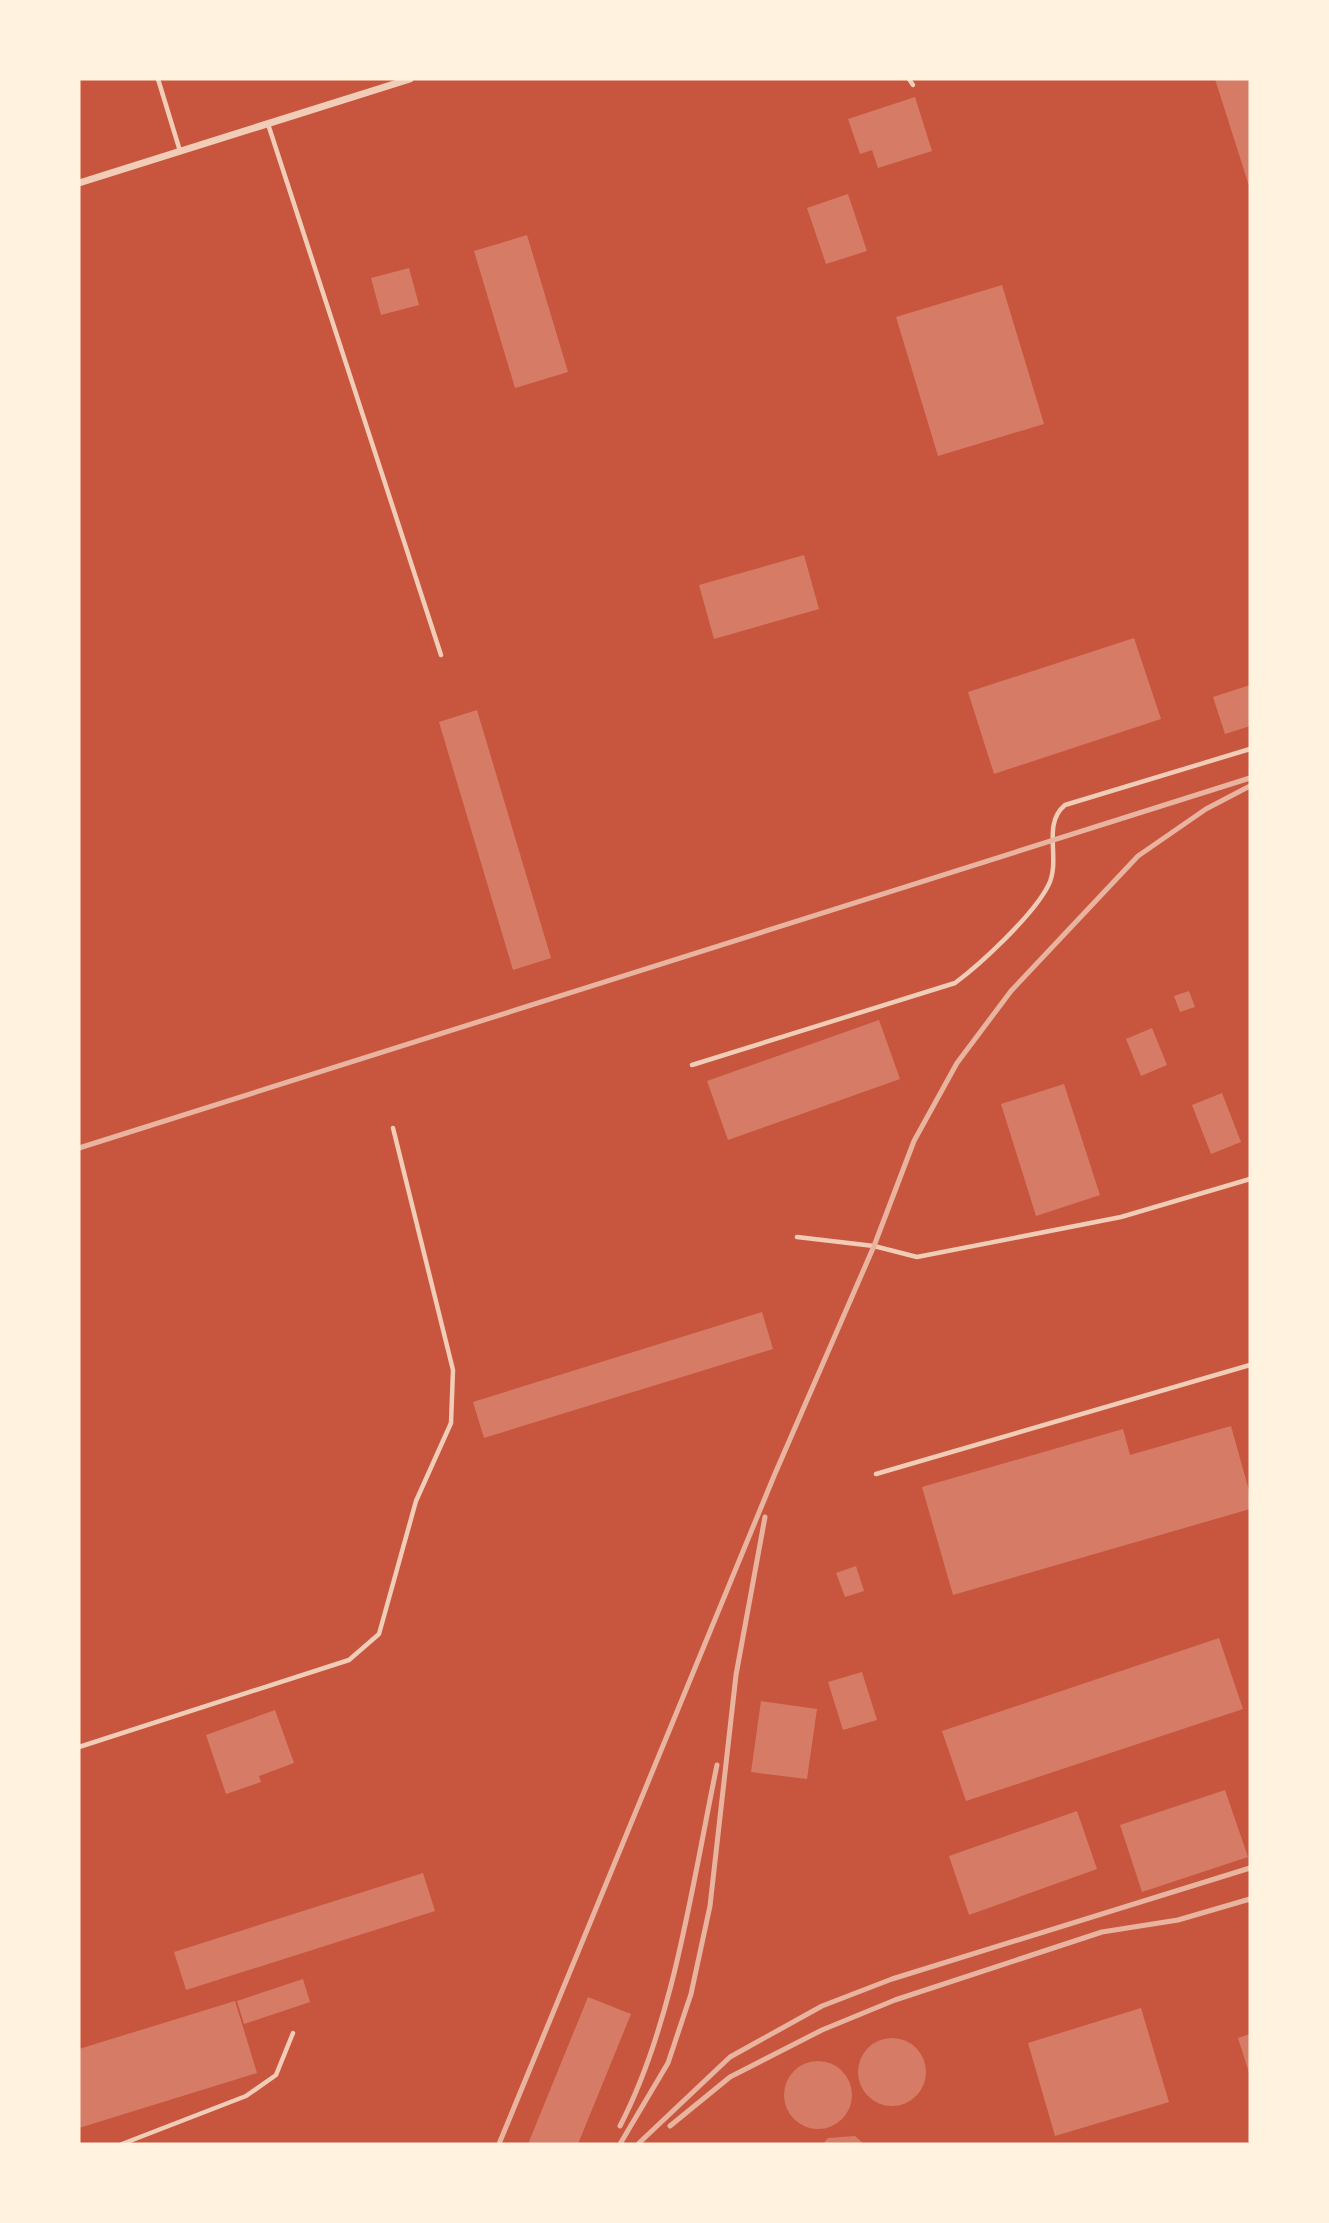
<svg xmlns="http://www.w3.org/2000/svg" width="1329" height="2223" viewBox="0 0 1329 2223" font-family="'DejaVu Sans',sans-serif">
<rect width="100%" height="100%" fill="#c8553d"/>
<g fill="#d67c66">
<polygon points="1215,79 1250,79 1250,189"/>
<polygon points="915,97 932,151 878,168 872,150 860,154 848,119"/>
<polygon points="848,194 867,251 826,264 807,208"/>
<polygon points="527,235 568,372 515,388 474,251"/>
<polygon points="409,268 419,305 381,315 371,278"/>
<polygon points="1002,285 1044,424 938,456 896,317"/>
<polygon points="804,555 819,609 714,639 699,585"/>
<polygon points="1134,638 1161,719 994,774 968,692"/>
<polygon points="1250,685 1250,726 1225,734 1213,697"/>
<polygon points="477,710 551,958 513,970 439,722"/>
<polygon points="1189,991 1195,1007 1180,1012 1174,996"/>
<polygon points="879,1020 900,1079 728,1140 707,1081"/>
<polygon points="1152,1028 1167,1065 1141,1076 1126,1039"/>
<polygon points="1064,1084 1100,1195 1036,1216 1001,1104"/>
<polygon points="1222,1093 1241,1142 1211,1154 1192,1105"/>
<polygon points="762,1312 773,1349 484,1438 473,1402"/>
<polygon points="1231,1426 1250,1494 1250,1509 953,1595 922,1487 1123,1429 1130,1455"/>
<polygon points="856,1566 864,1591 845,1597 836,1573"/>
<polygon points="1219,1638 1243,1709 966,1801 942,1731"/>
<polygon points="862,1672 877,1720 843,1730 828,1682"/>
<polygon points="761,1701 817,1709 807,1779 751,1772"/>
<polygon points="275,1710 294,1763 259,1776 261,1782 226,1794 206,1735"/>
<polygon points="1225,1790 1248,1857 1142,1892 1120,1825"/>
<polygon points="1077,1811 1097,1869 969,1915 949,1856"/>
<polygon points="423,1873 435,1911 186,1990 174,1952"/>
<polygon points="303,1979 310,2002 244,2024 237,2001"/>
<polygon points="588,1997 631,2014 578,2144 528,2144"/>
<polygon points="235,2001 257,2073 79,2128 79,2049"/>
<polygon points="1141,2008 1169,2102 1055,2136 1028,2043"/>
<polygon points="1250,2034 1250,2076 1238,2038"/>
<circle cx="892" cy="2072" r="34"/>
<circle cx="818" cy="2095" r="34"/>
<polygon points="855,2136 864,2144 823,2144 828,2138"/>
</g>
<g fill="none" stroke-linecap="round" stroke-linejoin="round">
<g stroke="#f1ccb7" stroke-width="4.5">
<polyline points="158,79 180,151"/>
<polyline points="909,79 913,85"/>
<polyline points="268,124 441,655"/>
<path d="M 692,1065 L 955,983 C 982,963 1033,915 1048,886 C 1062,860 1041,825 1065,805 L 1250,749"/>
<polyline points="797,1237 874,1246 917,1257 1121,1217 1250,1179"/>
<polyline points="876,1474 1250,1365"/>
<polyline points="79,1747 349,1660 379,1634 416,1501 451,1423 453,1370 393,1128"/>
<polyline points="122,2144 246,2096 276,2075 293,2033"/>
</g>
<polyline stroke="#f1ccb7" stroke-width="7" points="79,183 410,79"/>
<g stroke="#e9b49f" stroke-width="5">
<polyline points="79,1148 1250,778"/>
<path d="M 620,2126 C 674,2022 693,1880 717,1765"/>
<polyline points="670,2126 730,2077 822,2030 895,2000 1102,1932 1178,1920 1250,1899"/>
<polyline points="499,2144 774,1476 874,1246 914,1141 957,1063 1011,991 1138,856 1206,809 1250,786"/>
<polyline points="620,2144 668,2063 691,1994 710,1906 736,1675 765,1517"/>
<polyline points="638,2144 730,2057 822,2006 892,1979 1250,1868"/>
</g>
</g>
<rect width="1329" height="2223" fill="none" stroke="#fff3e0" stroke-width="161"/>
</svg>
